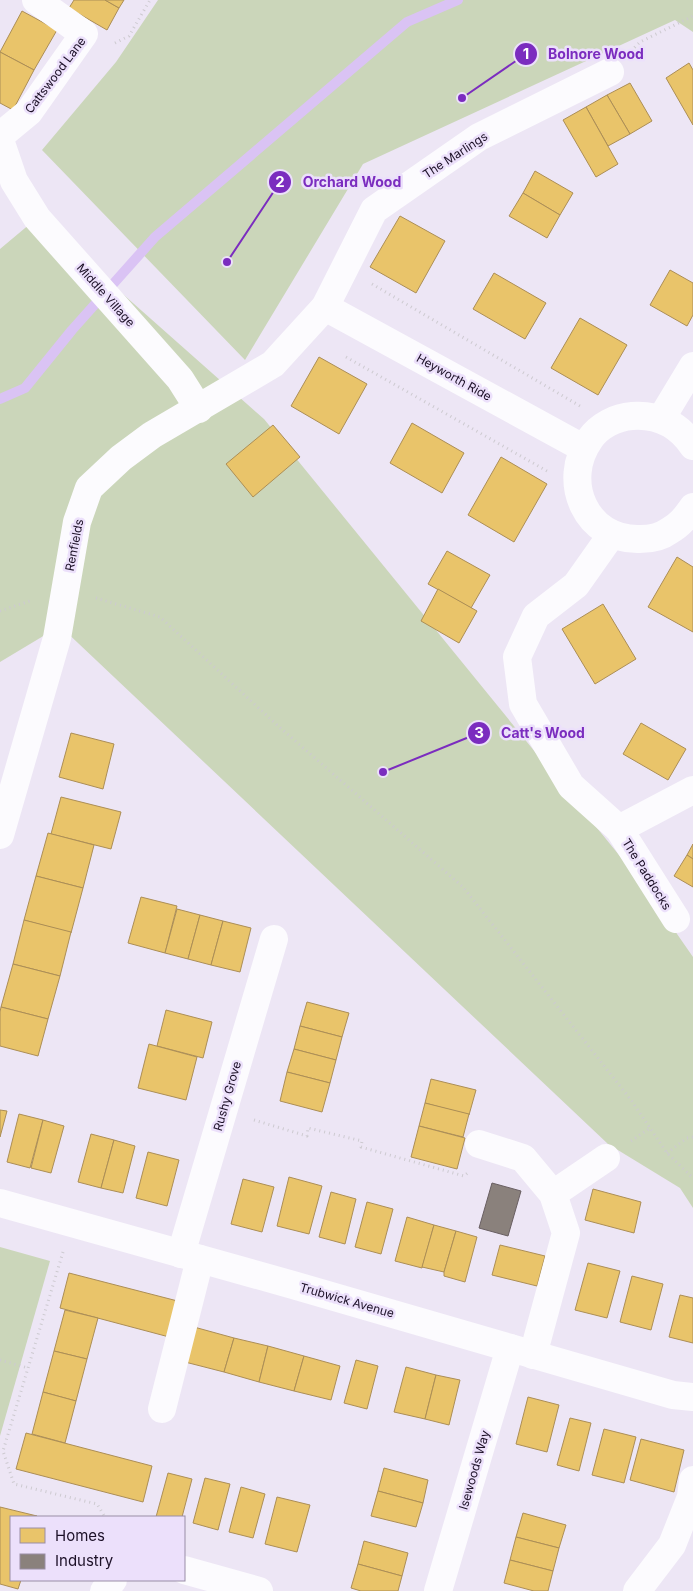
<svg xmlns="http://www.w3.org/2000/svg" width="693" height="1591" viewBox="0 0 693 1591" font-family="Inter,sans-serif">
<rect width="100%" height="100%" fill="#ede6f5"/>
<g fill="#cbd6ba">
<polygon points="158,0 693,0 693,32 675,20 363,164 245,360 42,150 116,62"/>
<polygon points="37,218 264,419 641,882 693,957 693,1208 680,1188 608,1144 60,626 0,662 0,249"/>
<polygon points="0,1247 50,1261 0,1436"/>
</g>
<g fill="#e9c46a" stroke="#ac8e56">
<polygon points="74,0 105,0 119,8 107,30 69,8"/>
<polygon points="105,0 124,0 119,8"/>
<polygon points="22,11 57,30 34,70 0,52"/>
<polygon points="0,52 34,70 13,110 0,103"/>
<polygon points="689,63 693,70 693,125 666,78"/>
<polygon points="630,83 652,121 630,134 607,95"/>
<polygon points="607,95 630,134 608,146 586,107"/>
<polygon points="586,107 618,164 596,177 563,120"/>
<polygon points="535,171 573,193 560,215 523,193"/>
<polygon points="523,193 560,215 547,238 509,216"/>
<polygon points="400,216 445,241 416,293 370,267"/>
<polygon points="670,270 693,283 693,315 687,326 650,305"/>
<polygon points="494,273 546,303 525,339 473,309"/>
<polygon points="580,318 627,345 598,395 551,368"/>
<polygon points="319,357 367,384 339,434 291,406"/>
<polygon points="412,423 464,453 442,493 390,463"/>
<polygon points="273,425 300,457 253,497 226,464"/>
<polygon points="501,457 547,484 514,542 468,515"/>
<polygon points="447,551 490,575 471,608 428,584"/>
<polygon points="677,557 693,567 693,632 648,607"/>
<polygon points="438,589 477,611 459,643 421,621"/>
<polygon points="603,604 636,659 595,684 562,629"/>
<polygon points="641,723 686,749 668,780 623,754"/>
<polygon points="71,733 114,744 103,789 59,777"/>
<polygon points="61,797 121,812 111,849 51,834"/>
<polygon points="48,833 94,845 83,888 36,876"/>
<polygon points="693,844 693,859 687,855"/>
<polygon points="687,855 693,859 693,887 674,876"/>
<polygon points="36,876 83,888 71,933 24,920"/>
<polygon points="141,897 177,906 165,953 128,943"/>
<polygon points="177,909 200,915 188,959 165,953"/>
<polygon points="200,915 223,921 211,965 188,959"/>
<polygon points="24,920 71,932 60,976 13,964"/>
<polygon points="223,921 251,928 240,972 211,965"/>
<polygon points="13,964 60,976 48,1019 1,1007"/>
<polygon points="307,1002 349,1013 342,1037 300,1026"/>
<polygon points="1,1007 48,1019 38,1056 0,1046 0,1012"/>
<polygon points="166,1010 212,1022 203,1058 157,1046"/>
<polygon points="300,1026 342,1037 336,1060 294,1049"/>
<polygon points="149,1044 197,1057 186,1100 138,1088"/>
<polygon points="294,1049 336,1060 330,1083 287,1072"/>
<polygon points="287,1072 330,1083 322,1112 280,1101"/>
<polygon points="431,1079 476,1090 469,1115 425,1103"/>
<polygon points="425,1103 469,1114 463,1137 419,1126"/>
<polygon points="0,1110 7,1111 0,1137"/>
<polygon points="19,1114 43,1120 30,1168 7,1162"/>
<polygon points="43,1120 64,1126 51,1173 31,1168"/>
<polygon points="419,1126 465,1138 457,1169 411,1157"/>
<polygon points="91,1134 114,1140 101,1188 78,1182"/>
<polygon points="114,1140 135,1146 123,1193 101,1188"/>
<polygon points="148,1152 179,1160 167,1206 136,1198"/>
<polygon points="289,1177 322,1186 309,1234 277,1226"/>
<polygon points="243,1179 274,1187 262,1232 231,1224"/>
<polygon points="593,1189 641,1202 634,1233 585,1220"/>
<polygon points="331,1192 356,1199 345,1244 319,1237"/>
<polygon points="367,1202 393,1209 381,1254 355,1247"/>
<polygon points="407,1217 434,1225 422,1268 395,1261"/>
<polygon points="434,1225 456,1231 444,1272 422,1267"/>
<polygon points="456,1231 477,1237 465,1282 444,1276 444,1272"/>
<polygon points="500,1245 545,1256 537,1286 492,1275"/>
<polygon points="588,1263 620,1271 607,1318 575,1310"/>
<polygon points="69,1273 197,1306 188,1342 60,1308"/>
<polygon points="632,1276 663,1284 651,1330 620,1322"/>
<polygon points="680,1295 693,1298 693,1343 669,1337"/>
<polygon points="65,1310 98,1318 87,1359 54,1351"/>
<polygon points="194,1327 234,1338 224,1372 185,1362"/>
<polygon points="234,1338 268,1346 259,1382 224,1372"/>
<polygon points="268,1346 304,1356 294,1391 259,1382"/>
<polygon points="54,1351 87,1359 76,1401 43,1392"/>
<polygon points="304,1356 340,1366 331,1400 294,1391"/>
<polygon points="356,1360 378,1366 367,1409 344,1403"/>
<polygon points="406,1367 436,1375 425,1419 394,1412"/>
<polygon points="436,1375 460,1380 449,1425 425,1419"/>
<polygon points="43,1392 76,1401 65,1443 32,1434"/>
<polygon points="528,1397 559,1405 547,1452 516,1444"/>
<polygon points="570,1418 591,1423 579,1471 557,1465"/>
<polygon points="604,1429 636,1437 624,1483 592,1475"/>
<polygon points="26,1433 152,1466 143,1502 16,1469"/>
<polygon points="641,1439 684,1450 674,1492 630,1480"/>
<polygon points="384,1468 428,1480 423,1503 378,1491"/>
<polygon points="168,1473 192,1479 182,1517 156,1517"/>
<polygon points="205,1478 230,1484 218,1530 193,1523"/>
<polygon points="241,1487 265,1494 253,1538 229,1532"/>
<polygon points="378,1491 423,1503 416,1527 371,1516"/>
<polygon points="277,1497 310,1505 297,1552 265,1544"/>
<polygon points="0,1507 37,1516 11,1517 11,1580 21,1580 18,1589 0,1584"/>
<polygon points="523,1513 566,1525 559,1548 516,1537"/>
<polygon points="516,1537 559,1548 553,1571 510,1560"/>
<polygon points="364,1541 408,1553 402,1576 358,1564"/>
<polygon points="510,1560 553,1571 548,1591 534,1591 504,1583"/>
<polygon points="358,1564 402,1576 398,1591 361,1591 351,1588"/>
</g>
<polygon fill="#8a817c" stroke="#695f62" points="492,1183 521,1191 508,1236 479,1228"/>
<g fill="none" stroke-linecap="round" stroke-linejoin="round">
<polyline stroke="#dac3f4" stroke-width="10" points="0,399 25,388 72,330 155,237 407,22 458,0"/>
<g stroke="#cdcad0" stroke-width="3" stroke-dasharray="1 4" stroke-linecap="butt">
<polyline points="115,43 129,36 150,0"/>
<polyline points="631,51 640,42 693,16"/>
<polyline points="372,284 580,406"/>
<polyline points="346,357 547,471"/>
<polyline points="96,598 160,617 277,725 463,887 631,1100 667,1153 693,1178"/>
<polyline points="0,611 33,600"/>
<polyline points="254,1120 307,1136 308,1128 362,1141 361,1147 464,1176 469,1172"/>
<polyline points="631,1141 650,1128"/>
<polyline points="667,1153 687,1138 693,1137"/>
<polyline points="63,1252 3,1451 14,1484 97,1504 105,1517"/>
<polyline points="0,1360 28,1368"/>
</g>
<g stroke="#fcfbfe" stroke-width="28">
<polyline points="0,136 29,112 84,34 36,0"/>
<polyline points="0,140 14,181 37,218 180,379 199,409"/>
<polyline points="325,307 583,448"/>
<polyline points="661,419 693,366"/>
<path d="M 693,446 C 679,425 658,414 632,416 C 616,417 599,426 590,439 C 560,481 586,541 640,539 C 650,539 661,537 669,531 C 680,525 686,517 693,507"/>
<polyline points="612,534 576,585 536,616 517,657 523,704 571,786 619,829 676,919"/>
<polyline points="619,829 693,790"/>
<polyline points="0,835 57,638 77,522 89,488 121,458 152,435 273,364 325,307 374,210 479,137 610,72"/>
<polyline points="479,1144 523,1158 553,1194 566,1233 533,1355"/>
<polyline points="553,1194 606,1158"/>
<polyline points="0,1203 293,1285 673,1395 693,1397"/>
<polyline points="181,1254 274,939"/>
<polyline points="162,1409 200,1259"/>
<polyline points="184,1570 259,1591"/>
<polyline points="104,1591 113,1580"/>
<polyline points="438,1591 510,1348"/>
<polyline points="637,1591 672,1545 691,1497 693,1480"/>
</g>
</g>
<g text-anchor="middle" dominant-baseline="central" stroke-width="5" stroke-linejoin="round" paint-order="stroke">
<g font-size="12" fill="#1c1027" stroke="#ece0fb">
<text transform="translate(55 75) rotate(-53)">Cattswood Lane</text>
<text transform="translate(455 155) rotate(-33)">The Marlings</text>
<text transform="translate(106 295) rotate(48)">Middle Village</text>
<text transform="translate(454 377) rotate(29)">Heyworth Ride</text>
<text transform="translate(74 545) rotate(-79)">Renfields</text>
<text transform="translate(647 874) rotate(58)">The Paddocks</text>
<text transform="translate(227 1096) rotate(-74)">Rushy Grove</text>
<text transform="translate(347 1300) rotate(16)">Trubwick Avenue</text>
<text transform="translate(474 1470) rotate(-74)">Isewoods Way</text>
</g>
</g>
<path fill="none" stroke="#7b2cbf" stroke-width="2" d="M462 98L526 54M227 262L280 182M383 772L479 733"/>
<g fill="#7b2cbf" stroke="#ece0fb" stroke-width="2">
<circle cx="462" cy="98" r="5"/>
<circle cx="227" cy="262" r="5"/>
<circle cx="383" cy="772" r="5"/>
<circle cx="526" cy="54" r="12"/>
<circle cx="280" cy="182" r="12"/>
<circle cx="479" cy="733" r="12"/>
</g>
<g font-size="15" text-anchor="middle" font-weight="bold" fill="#fff">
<text x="526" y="59">1</text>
<text x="280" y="187">2</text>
<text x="479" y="738">3</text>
</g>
<g font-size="14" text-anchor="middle" font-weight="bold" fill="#7b2cbf" stroke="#ece0fb" stroke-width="5" stroke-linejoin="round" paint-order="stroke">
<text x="596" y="59">Bolnore Wood</text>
<text x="352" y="187">Orchard Wood</text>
<text x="543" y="738">Catt's Wood</text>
</g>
<rect x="10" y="1516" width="175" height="65" fill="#ece0fb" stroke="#998da6"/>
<rect x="20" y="1528" width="25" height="15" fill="#e9c46a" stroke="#998da6"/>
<text x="55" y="1541" font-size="15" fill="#1c1027">Homes</text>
<rect x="20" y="1554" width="25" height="15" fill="#8a817c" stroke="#998da6"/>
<text x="55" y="1566" font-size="15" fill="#1c1027">Industry</text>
</svg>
